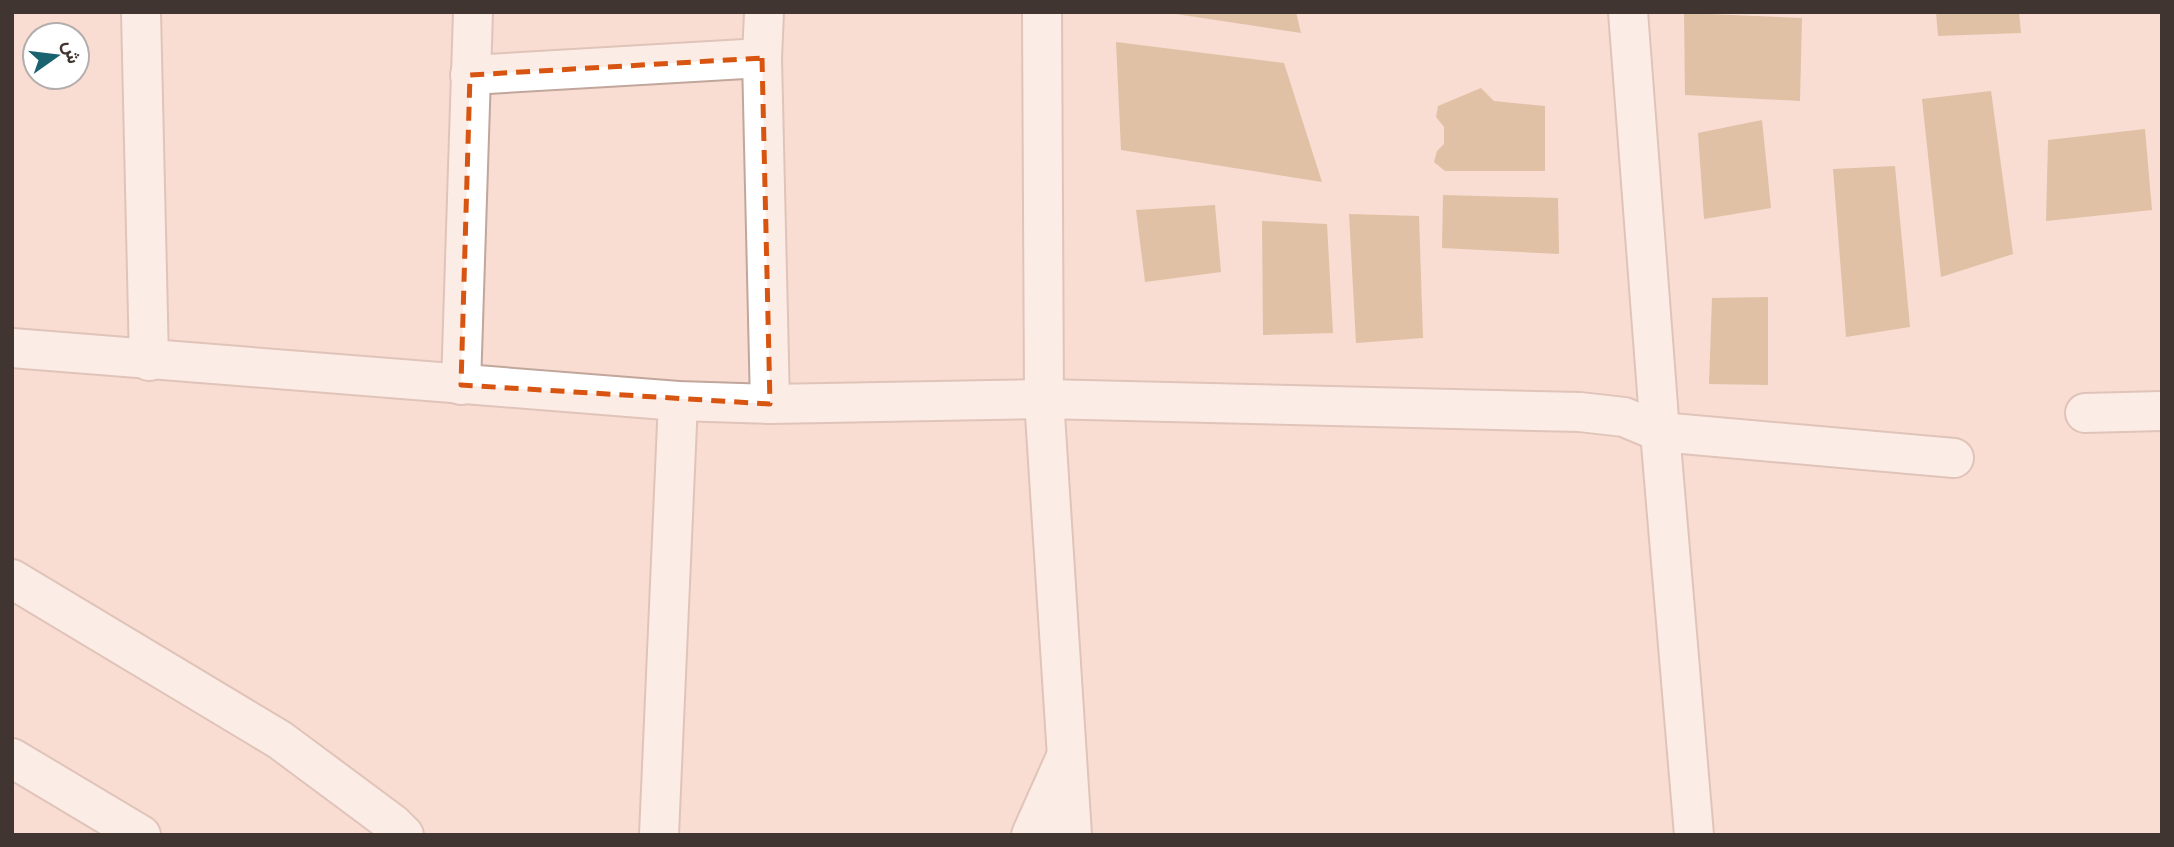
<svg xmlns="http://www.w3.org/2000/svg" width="2174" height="847" viewBox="0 0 2174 847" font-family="Georgia,Vazirmatn,serif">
<rect width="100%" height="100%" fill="#f9ddd2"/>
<g fill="#c19f71">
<polygon points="1177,12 1296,12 1301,33 1176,14"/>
<polygon points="1936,12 2019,12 2021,33 1938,36"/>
<polygon points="1684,13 1802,18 1800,101 1685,95"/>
<polygon points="1116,42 1284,63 1322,182 1121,150"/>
<polygon points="1481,88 1494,101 1545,106 1545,171 1445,171 1434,162 1437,151 1444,144 1444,127 1436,117 1438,106"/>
<polygon points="1991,91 2013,254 1941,277 1922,99"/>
<polygon points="1762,120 1771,208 1704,219 1698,133"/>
<polygon points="2145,129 2152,210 2046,221 2048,140"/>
<polygon points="1895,166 1910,327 1846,337 1833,169"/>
<polygon points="1443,195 1558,198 1559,254 1442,248"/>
<polygon points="1215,205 1221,272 1145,282 1136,210"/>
<polygon points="1349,214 1419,216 1423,338 1356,343"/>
<polygon points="1262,221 1327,224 1333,333 1263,335"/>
<polygon points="1768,297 1768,385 1709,384 1712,298"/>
</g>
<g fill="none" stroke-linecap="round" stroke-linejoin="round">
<g stroke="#c1a69c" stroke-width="42">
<g id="street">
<polyline points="141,12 149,361"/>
<polyline points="764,12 762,58 770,404"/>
<polyline points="1042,12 1044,399 1072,835"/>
<polyline points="1628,12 1660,432 1694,835"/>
<polyline points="470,75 762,58"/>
<polyline points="12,348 678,401 770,404 1044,399 1580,412 1624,417 1660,432 1954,458"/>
<polyline points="461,385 473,12"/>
<polyline points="2085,413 2162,411"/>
<polyline points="12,579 280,740 393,824 404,835"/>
<polyline points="12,758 141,835"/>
<polyline points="659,835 678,401"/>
<polyline points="1031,835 1065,759"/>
</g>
</g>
<use href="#street" stroke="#fff" stroke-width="38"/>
</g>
<path d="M0 0H2174V847H0ZM 762,58 L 770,404 L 461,385 L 470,75 Z" fill="#f9ddd2" fill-opacity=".55" fill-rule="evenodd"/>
<path fill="none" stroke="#d75510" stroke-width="5" stroke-dasharray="14 9" stroke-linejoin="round" d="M 762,58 L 770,404 L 461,385 L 470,75 Z"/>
<rect width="2174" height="847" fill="none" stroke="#403531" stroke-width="28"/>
<g transform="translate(56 56) rotate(76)"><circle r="33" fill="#ffffff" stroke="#b3aead" stroke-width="2"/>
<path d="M0-5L12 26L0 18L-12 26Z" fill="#196270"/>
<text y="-10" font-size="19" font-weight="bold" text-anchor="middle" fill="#403531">ش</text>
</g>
</svg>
